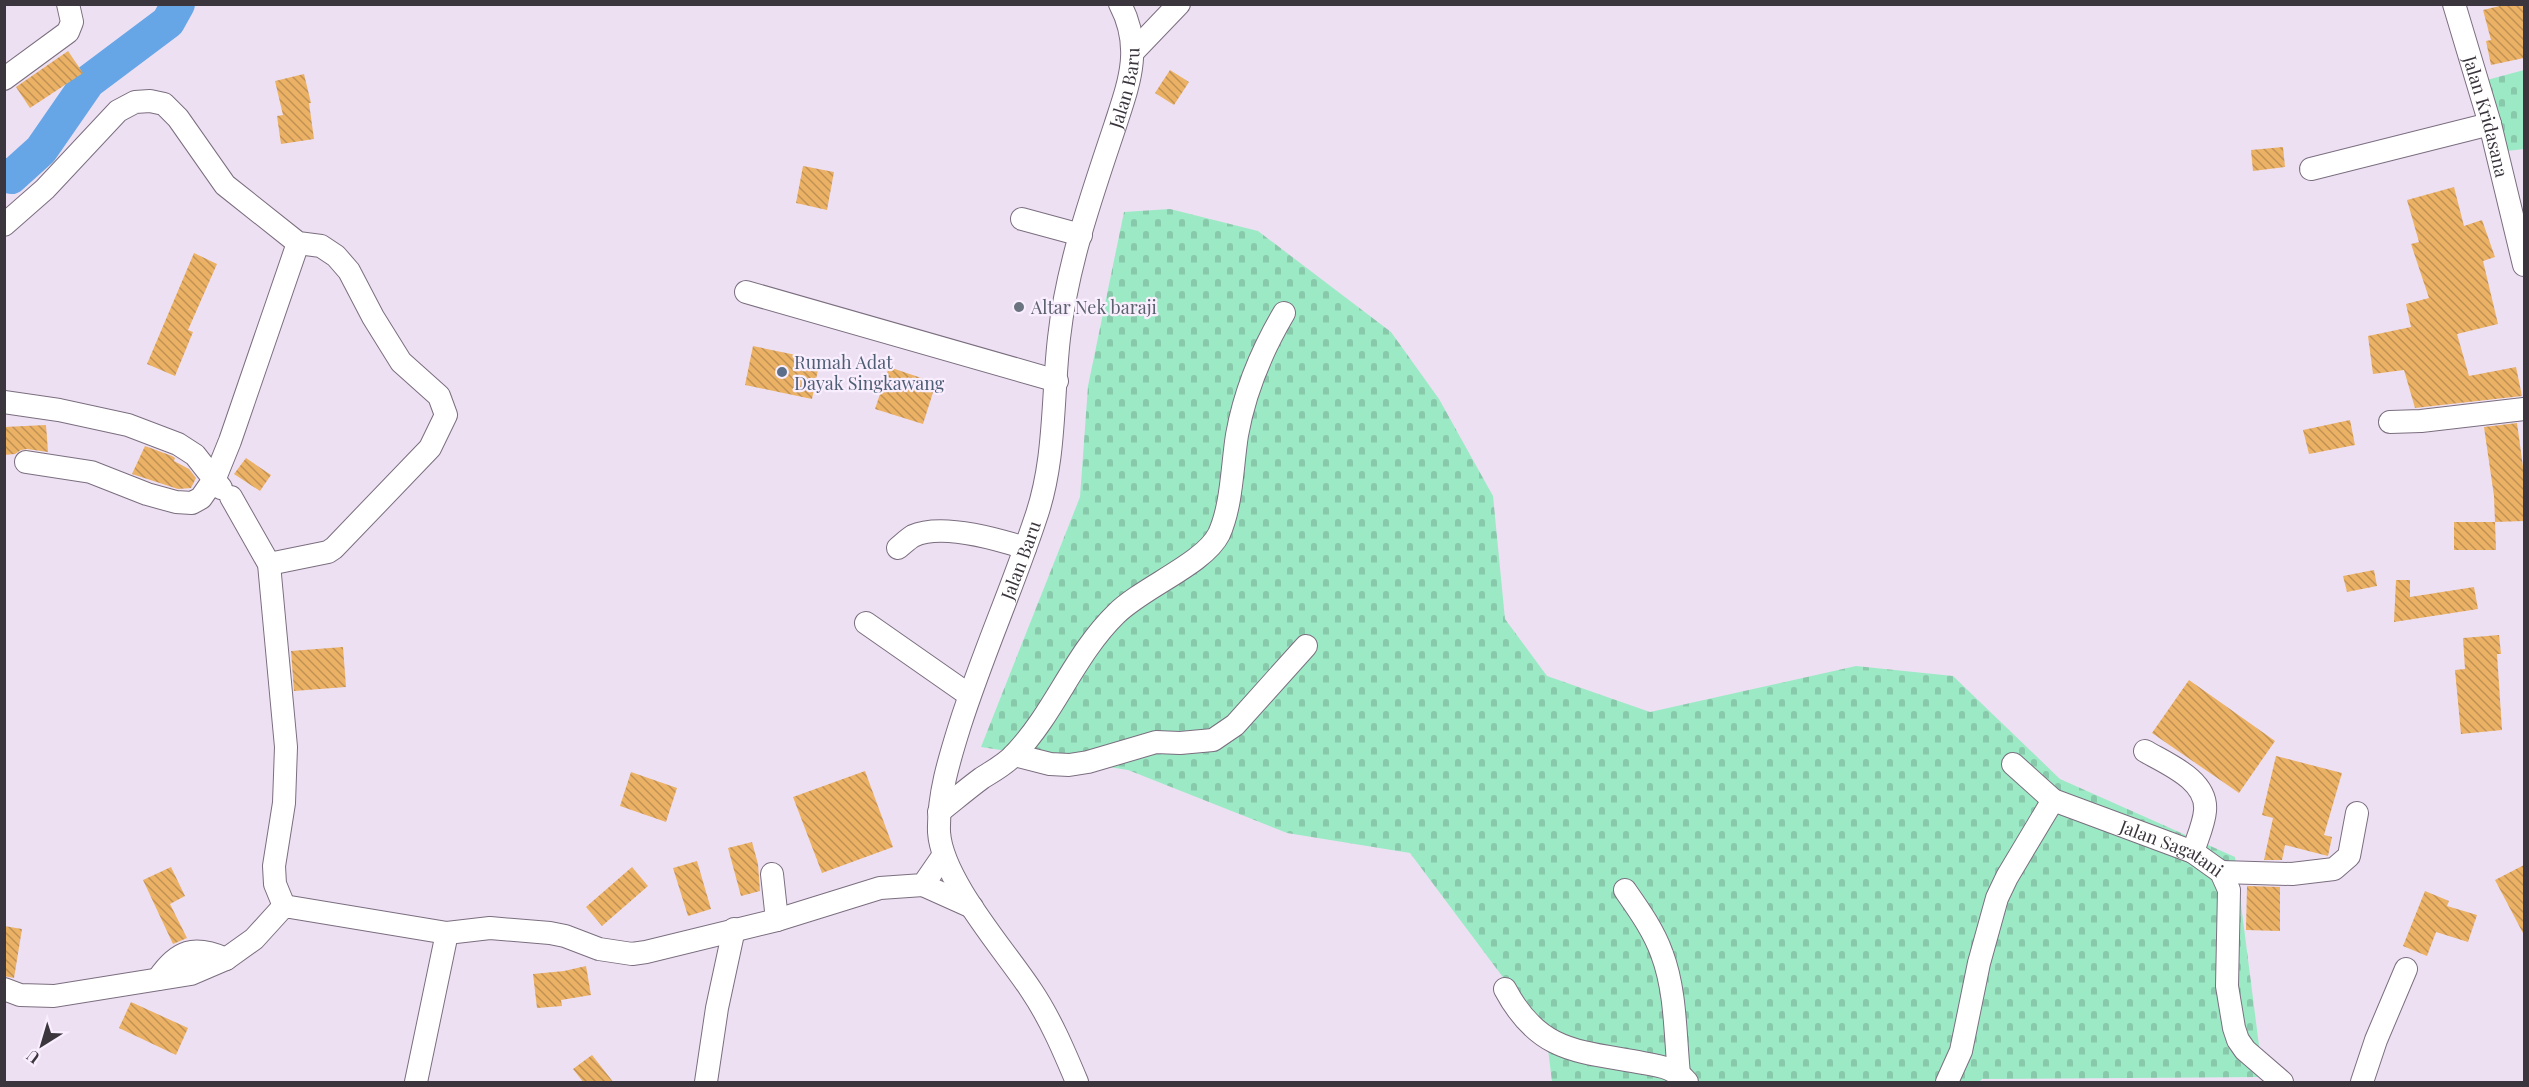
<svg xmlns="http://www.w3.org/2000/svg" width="2529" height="1087" viewBox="0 0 2529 1087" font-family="'Playfair Display',serif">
<defs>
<pattern id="cemetery-stones" width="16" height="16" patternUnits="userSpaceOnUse" patternTransform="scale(1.5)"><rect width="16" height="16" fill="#9ceac5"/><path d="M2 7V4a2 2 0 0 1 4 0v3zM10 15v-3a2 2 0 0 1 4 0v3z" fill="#87c9aa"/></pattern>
<pattern id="building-back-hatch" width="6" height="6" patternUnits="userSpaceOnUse" patternTransform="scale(1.5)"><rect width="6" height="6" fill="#ebb165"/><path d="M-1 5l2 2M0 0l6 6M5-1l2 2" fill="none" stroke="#c09154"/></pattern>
</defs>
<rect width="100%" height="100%" fill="#eee0f3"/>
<g fill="url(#cemetery-stones)">
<polygon points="2524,70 2524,149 2507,151 2483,81"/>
<polygon points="1170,209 1258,231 1391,332 1439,399 1493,496 1505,619 1547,676 1650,712 1856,666 1953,676 2060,779 2235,857 2263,1077 1982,1079 1979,1082 1552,1082 1545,1024 1502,976 1410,853 1287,833 1128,770 981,747 1080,497 1088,386 1124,212"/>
</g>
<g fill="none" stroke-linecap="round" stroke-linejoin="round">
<polyline stroke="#66a6e7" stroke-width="34" points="4,175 11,177 41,150 88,82 168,22 178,4"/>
</g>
<g fill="url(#building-back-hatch)">
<polygon points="2508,4 2524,4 2524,58 2491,65 2486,41 2491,40 2483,10"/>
<polygon points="68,51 83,73 30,108 16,87"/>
<polygon points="1170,70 1189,82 1174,105 1155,93"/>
<polygon points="304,74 311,103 309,103 314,139 281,144 277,116 283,115 275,81"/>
<polygon points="2283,147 2285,167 2253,171 2251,150"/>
<polygon points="803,166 834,172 827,210 796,203"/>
<polygon points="2454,187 2464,226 2482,220 2495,257 2483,261 2498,324 2457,334 2469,376 2516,367 2522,396 2415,408 2404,370 2373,374 2368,336 2411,327 2406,304 2429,298 2411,244 2419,242 2407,200"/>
<polygon points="194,253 217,264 188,330 193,332 175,376 147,364"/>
<polygon points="753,346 820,360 812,399 745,385"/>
<polygon points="889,367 936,383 923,424 875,409"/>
<polygon points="2350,420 2355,445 2309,454 2303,430"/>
<polygon points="2517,423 2524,474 2524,521 2495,522 2494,496 2484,427"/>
<polygon points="46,425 48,452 27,449 21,450 15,454 4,455 4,427"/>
<polygon points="145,446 172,456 175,458 174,461 189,469 196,478 191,488 178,489 132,474"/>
<polygon points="246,458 271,475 260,491 234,474"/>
<polygon points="2454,522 2495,522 2496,550 2454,550"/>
<polygon points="2374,570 2377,586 2347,592 2343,576"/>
<polygon points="2396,580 2410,580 2410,597 2474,587 2478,609 2394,622"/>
<polygon points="2499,635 2501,654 2497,654 2502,730 2461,734 2455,670 2465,669 2463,638"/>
<polygon points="343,647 346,687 294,691 291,651"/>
<polygon points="2189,680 2275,741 2239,793 2152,733"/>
<polygon points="2276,756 2342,773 2324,835 2332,837 2328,856 2285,845 2282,860 2264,860 2273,818 2262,815"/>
<polygon points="865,771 893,847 822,873 793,797"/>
<polygon points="631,772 677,788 666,822 620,806"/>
<polygon points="752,842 758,864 760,891 741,896 728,848"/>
<polygon points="697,861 711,909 688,916 673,868"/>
<polygon points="2524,865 2524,935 2495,880"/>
<polygon points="171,867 185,896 170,904 187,938 173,944 143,880"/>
<polygon points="632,867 648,886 602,926 586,907"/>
<polygon points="2247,886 2280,887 2280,931 2246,930"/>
<polygon points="2425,891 2449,901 2447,906 2477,915 2468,942 2436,932 2427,956 2403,946"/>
<polygon points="4,926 22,929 14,978 4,976"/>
<polygon points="586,966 591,995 561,1000 562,1006 537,1008 533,974 564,971"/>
<polygon points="131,1002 188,1028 176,1055 119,1028"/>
<polygon points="592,1055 614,1083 584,1083 573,1069"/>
</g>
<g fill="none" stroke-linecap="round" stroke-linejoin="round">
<g stroke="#7a6e7f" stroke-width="24">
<g id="minor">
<path id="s1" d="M 2454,4 L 2490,124 L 2524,265"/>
<polyline points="1134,51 1179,4"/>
<polyline points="4,79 68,32 72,22 68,4"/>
<polyline points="2311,169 2490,124"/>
<polyline points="1022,219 1081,235"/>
<polyline points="4,225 45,189 118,111 135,102 150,101 164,104 178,118 225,185 298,243 321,246 336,256 349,271 373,317 401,362 439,396 446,415 430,448 334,548 328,552 269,564"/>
<polyline points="746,292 1057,381"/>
<polyline points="4,402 59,410 128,425 178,444 195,455 221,488"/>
<polyline points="2390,422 2421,421 2524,409"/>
<polyline points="26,462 91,472 147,494 176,502 192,503 201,498 215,478 230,441 298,243"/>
<polyline points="231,497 269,564 286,747 284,803 274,866 275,884 284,906"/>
<path d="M 898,548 C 903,544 908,539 913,536 C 941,523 997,539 1025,548"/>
<polyline points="866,623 969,695"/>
<path d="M 2145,751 C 2167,764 2208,780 2205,811 C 2204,824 2197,839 2193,852"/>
<polyline points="1014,755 1050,764 1069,765 1088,762 1156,742 1180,743 1213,740 1235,725 1306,646"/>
<path id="s2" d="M 2013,764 L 2053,800 L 2193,852 L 2221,872 L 2229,890 L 2227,986 L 2234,1028 L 2238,1040 L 2245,1050 L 2282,1082"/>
<path d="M 939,812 C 953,801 967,789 982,778 C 993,771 1006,764 1015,754 C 1055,712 1074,655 1116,614 C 1143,587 1204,564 1219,534 C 1232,505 1232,467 1237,435 C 1245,390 1261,352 1284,313"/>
<polyline points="2221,872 2292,874 2334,869 2349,856 2357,813"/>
<polyline points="772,874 777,920"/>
<polyline points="923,885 972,907"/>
<path d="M 1625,890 C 1639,910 1654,931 1662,954 C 1676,991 1675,1035 1679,1074"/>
<path d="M 158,979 C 178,950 194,945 226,959"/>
<polyline points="4,989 20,995 54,996 191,974 226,959 254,939 284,906 447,933 490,928 550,933 565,936 599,949 632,954 646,952 777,920 880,888 923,885 943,856"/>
<path d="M 1505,989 C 1539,1053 1578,1051 1643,1063 C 1661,1066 1675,1068 1687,1082"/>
<polyline points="416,1082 447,933"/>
<polyline points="706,1082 717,1008 734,929"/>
<path id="s3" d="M 1077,1082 C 1064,1051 1050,1018 1031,990 C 1004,949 942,880 939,832 C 938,796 949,760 960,725 C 982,656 1012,589 1035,520 C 1056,461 1052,399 1059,338 C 1067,265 1092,195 1115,126 C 1129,83 1143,48 1120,4"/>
<polyline points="1947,1082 1961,1051 1979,963 1997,898 2007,877 2053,800"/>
<polyline points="2362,1082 2376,1040 2406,969"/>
</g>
</g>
<use href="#minor" stroke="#fff" stroke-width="22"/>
</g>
<circle fill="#6b7280" stroke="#f9eefe" stroke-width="2" cx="1019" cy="307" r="6"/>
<circle fill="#5c6f8a" stroke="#f9eefe" stroke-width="2" cx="782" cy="372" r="6"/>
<g text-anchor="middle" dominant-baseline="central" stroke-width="4.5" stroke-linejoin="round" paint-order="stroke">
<g font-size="18" fill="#3b353d" stroke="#f9eefe">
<text stroke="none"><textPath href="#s3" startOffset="1059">Jalan Baru</textPath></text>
<text stroke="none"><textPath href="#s1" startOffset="117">Jalan Kridasana</textPath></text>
<text stroke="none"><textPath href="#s3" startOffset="573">Jalan Baru</textPath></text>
<text stroke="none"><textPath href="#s2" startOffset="182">Jalan Sagatani</textPath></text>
</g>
<g font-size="18" fill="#5b616d" stroke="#f9eefe" text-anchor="start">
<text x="1031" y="307">Altar Nek baraji</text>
</g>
<g font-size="18" fill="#4e5e75" stroke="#f9eefe" text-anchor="start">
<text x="794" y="362">Rumah Adat<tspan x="794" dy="21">Dayak Singkawang</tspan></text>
</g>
</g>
<rect width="2529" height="1087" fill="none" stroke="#3b353d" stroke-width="12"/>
<g transform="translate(42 1045) rotate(217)" stroke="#f9eefe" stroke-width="4.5" paint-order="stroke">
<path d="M0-4.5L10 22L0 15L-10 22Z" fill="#3b353d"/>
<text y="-9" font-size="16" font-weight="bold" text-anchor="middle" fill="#3b353d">U</text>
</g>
</svg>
